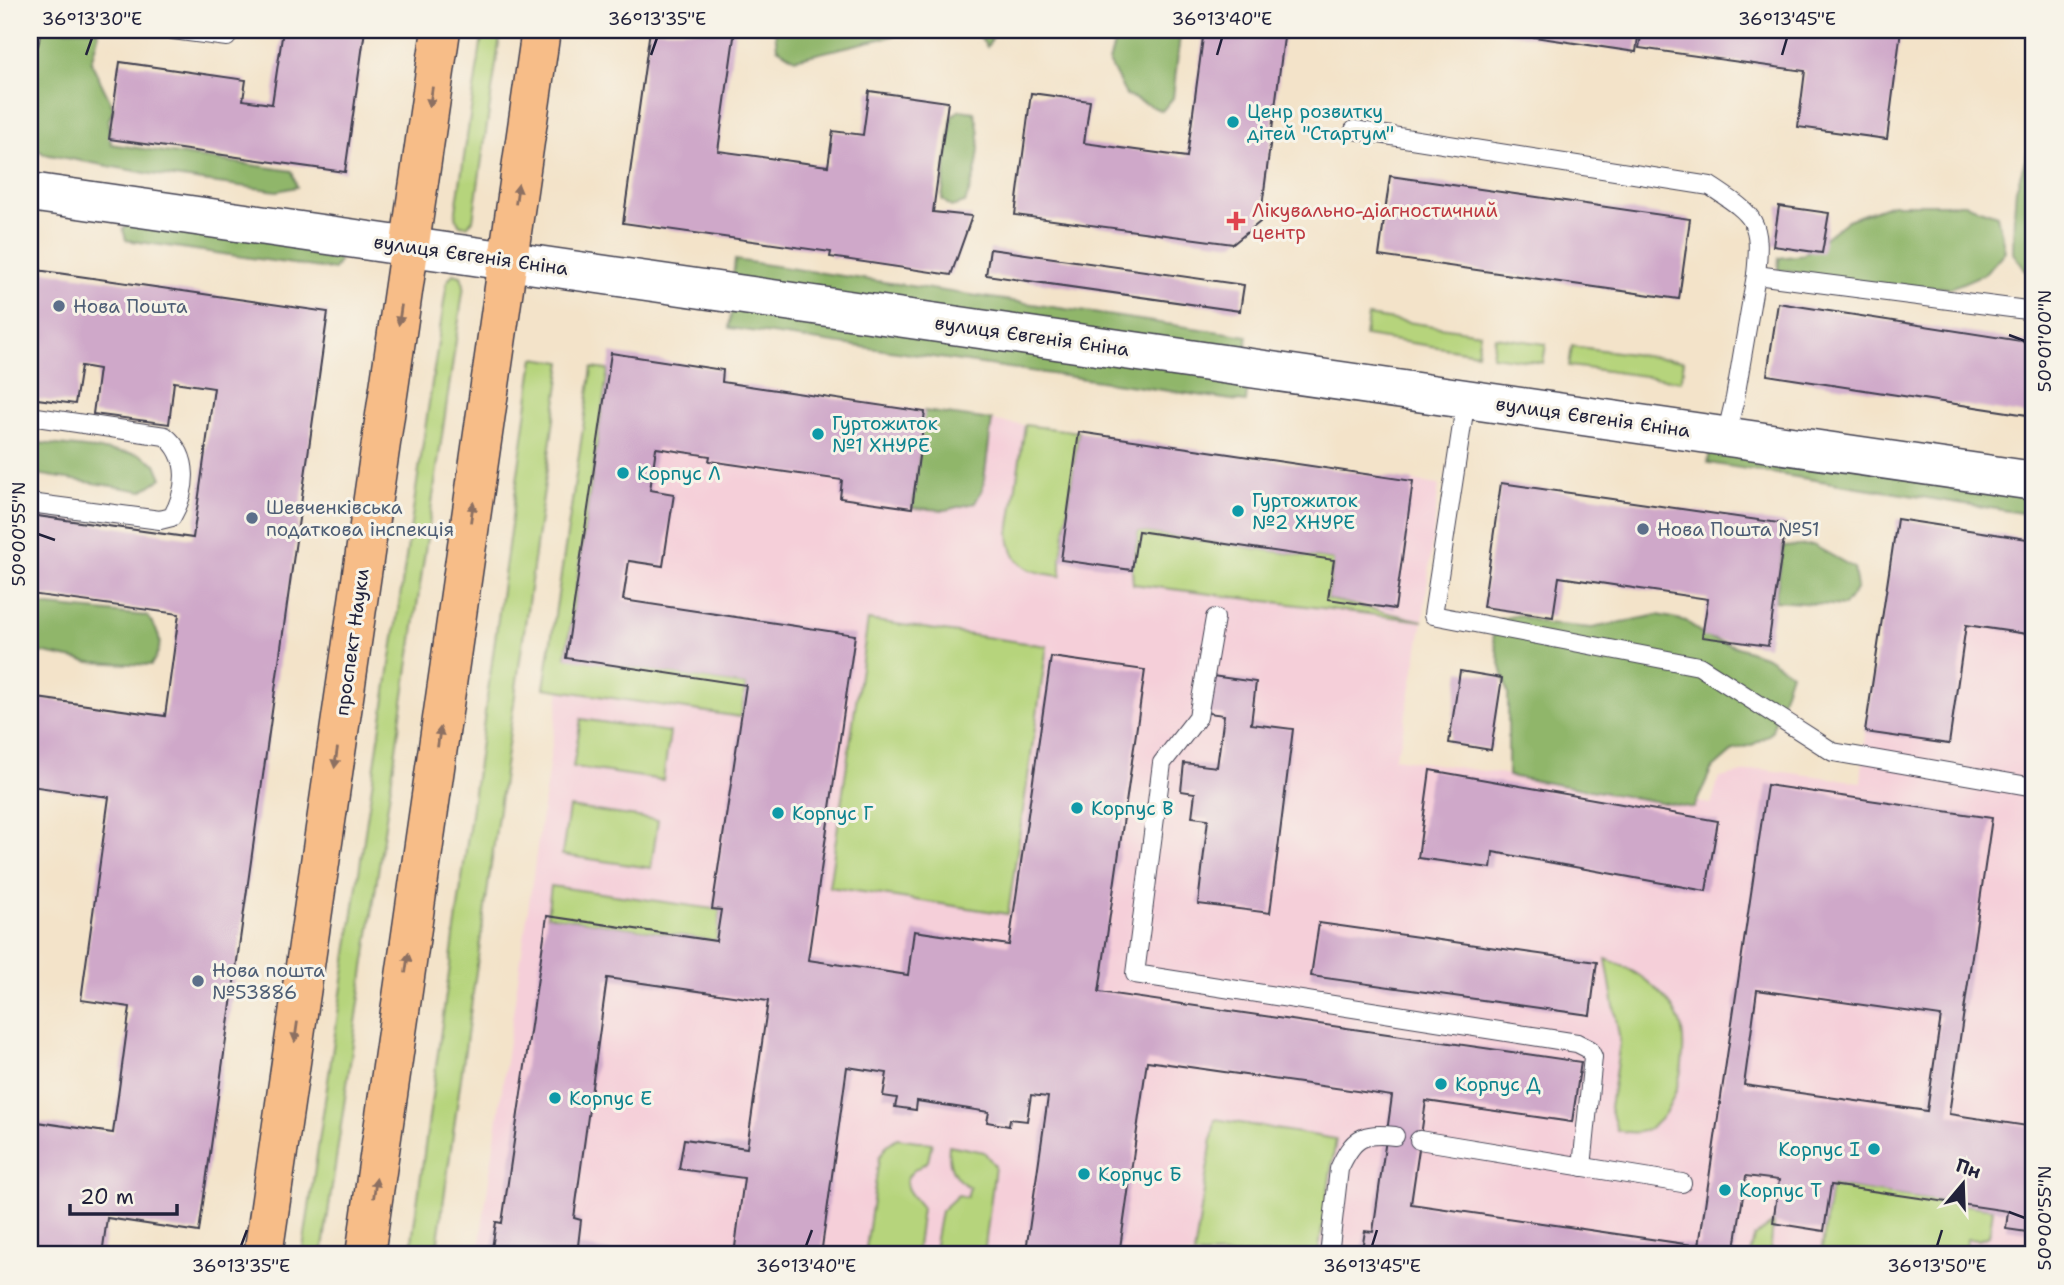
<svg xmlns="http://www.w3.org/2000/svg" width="2064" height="1285" viewBox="0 0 2064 1285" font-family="'Shantell Sans',sans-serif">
<rect width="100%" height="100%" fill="#f7f3e8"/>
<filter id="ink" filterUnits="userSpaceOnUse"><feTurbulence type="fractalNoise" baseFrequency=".0143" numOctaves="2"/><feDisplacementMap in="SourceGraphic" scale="14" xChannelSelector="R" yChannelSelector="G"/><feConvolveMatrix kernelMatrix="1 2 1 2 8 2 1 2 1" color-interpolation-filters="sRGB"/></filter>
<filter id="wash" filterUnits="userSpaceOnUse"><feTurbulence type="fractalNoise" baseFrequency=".00686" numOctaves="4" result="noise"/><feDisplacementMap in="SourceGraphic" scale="28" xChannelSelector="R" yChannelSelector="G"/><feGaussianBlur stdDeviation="1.57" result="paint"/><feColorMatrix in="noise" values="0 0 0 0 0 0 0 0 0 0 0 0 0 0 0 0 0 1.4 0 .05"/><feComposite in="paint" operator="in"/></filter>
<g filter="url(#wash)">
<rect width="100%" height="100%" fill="#f3e3c9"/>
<polygon fill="#f5cfd9" points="607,365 1439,485 1423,621 1401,741 1394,758 1711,804 1719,778 1761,769 1861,782 1865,732 1897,519 2034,540 2034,1255 478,1255"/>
<g fill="#b6d47b" stroke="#6c7b5b" stroke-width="2">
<polygon points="483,30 501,30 473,220 467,226 460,225 455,217"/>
<polygon points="453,274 461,276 464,285 322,1255 302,1255 447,282"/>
<polygon points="1368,316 1480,333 1477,353 1365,336"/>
<polygon points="1495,337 1546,344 1543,363 1492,356"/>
<polygon points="1572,346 1684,361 1681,381 1569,366"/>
<polygon points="534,358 562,362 436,1255 410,1255"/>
<polygon points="592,368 608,370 566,657 746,685 741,717 544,688"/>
<path d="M 1025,425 L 1079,432 L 1061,560 L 1061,576 C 1031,572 1011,569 1009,533 Z"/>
<polygon points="1138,531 1334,560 1328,599 1423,621 1133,584 1132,570"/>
<polygon points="868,620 1047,646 1008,914 829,887"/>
<polygon points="581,719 670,732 663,780 573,767"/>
<polygon points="569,807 658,820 651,868 562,855"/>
<polygon points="551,886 721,910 716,941 547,916"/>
<path d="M 1606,959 C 1635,969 1666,991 1679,1020 C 1691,1049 1677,1121 1643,1131 C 1635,1134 1625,1132 1617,1130 L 1610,1108 L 1620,1042 Z"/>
<polygon points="1215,1119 1336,1139 1318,1255 1194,1255"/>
<path d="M 897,1138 L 932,1143 L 928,1161 C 923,1165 918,1167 913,1171 C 897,1186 914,1196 922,1208 L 916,1255 L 865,1255 L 879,1158 L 887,1145 Z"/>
<path d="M 949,1145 L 984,1152 L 995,1166 L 984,1255 L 933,1255 L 941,1211 L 958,1195 L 967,1197 L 970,1187 C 953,1180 947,1163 949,1145 Z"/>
<polygon points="1831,1185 1993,1209 1989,1236 1979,1240 1967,1239 1965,1255 1821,1255"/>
<polygon points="1773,1223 1770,1255 1750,1255 1754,1237"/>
</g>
<g fill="#90b66b" stroke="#596c53" stroke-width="2">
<polygon points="39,30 96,30 99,33 91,62 114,109 108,121 111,144 292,171 297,187 277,191 151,174 44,154 30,144 30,47"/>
<polygon points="775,30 905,30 901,34 795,59 777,48"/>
<polygon points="975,30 997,30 987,47"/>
<polygon points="1118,30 1176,30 1180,35 1173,98 1162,111 1126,95 1109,62"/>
<path d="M 960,110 L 974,112 C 985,140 976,176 965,203 L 951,207 L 942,199 L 952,116 Z"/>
<polygon points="2034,133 2034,271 2026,271 2013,253 2014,214 2016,189"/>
<polygon points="1892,204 1965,204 1997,215 2005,251 1986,273 1951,288 1877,284 1778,270 1779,258 1803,255 1848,220"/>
<polygon points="130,222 337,250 339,261 334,270 126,240 123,229"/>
<polygon points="735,260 1248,336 1244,361 732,286"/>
<polygon points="733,300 1249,375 1246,402 729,328"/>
<polygon points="924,411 992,420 983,488 975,503 945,510 912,508"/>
<polygon points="1712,440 2034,492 2034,515 1708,463"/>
<polygon points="40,443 139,454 156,464 162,478 142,491 30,473 30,445"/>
<polygon points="1813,545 1854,568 1857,588 1844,606 1775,601 1783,547"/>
<path d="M 30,604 L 147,616 C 161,634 165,645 151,665 L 89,662 L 30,650 Z"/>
<polygon points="1518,615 1547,624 1592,628 1658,615 1686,621 1705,636 1767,657 1791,673 1771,733 1754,744 1734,750 1711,770 1694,808 1508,776 1508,694 1493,636 1499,619"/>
</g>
<g id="blocks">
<g fill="#cfa8c9" fill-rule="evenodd">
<polygon points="283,30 365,30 345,172 109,139 120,62 246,80 243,100 272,104"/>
<polygon points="650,30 735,30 718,151 828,166 833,131 863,135 869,91 948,102 933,212 972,216 951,275 830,257 831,252 623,223"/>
<polygon points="1204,30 1285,30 1260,222 1233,244 1015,215 1031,93 1090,101 1084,143 1187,157"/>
<polygon points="1487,30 1639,30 1636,52"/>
<polygon points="1642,30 1901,30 1887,139 1798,127 1805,71 1639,48"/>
<polygon points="1390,176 1690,219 1679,299 1379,256"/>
<polygon points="1779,206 1829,213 1822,253 1773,246"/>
<polygon points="990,249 1244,285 1240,311 986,275"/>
<polygon points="30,269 328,312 199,1232 107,1218 102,1255 30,1255 30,1121 113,1133 130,1007 81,1000 109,797 30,786 30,697 165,716 179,614 30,594 30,515 193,538 214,388 174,382 169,424 93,414 99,369 81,366 75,404 30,398"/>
<polygon points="1778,303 2034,343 2034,416 1767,375"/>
<path d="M 611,353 L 723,370 L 722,382 L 925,412 L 912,508 L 840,498 L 842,480 L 709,461 L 710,456 L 656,448 L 650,490 L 674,494 L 663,566 L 629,561 L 623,600 L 855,635 L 808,960 L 908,975 L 914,931 L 1009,945 L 1051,657 L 1145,670 L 1099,992 L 1581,1062 L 1572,1122 L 1426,1101 L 1411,1204 L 1699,1246 L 1767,785 L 1992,818 L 1949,1114 L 2034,1127 L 2034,1233 L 2006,1229 L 2008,1211 L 1831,1185 L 1824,1231 L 1773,1223 L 1779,1180 L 1746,1176 L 1734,1255 L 1361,1255 L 1365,1231 L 1373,1232 L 1392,1096 L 1147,1061 L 1119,1255 L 1009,1255 L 1026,1251 L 1048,1097 L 1031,1095 L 1027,1121 L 1010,1119 L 1009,1126 L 987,1122 L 989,1112 L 917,1101 L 916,1110 L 895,1107 L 897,1098 L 883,1096 L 887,1073 L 847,1067 L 821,1255 L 734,1255 L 744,1178 L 679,1169 L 684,1139 L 747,1148 L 768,1001 L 607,978 L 574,1218 L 581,1220 L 578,1246 L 632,1255 L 491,1255 L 496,1222 L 502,1223 L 547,916 L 716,941 L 721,910 L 712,909 L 746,685 L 566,658 ZM 1757,990 L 1941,1016 L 1927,1111 L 1744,1085 Z"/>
<polygon points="1079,432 1413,481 1395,609 1328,599 1334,560 1138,531 1132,570 1061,560"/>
<polygon points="1501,483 1786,524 1768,646 1702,637 1708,599 1559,577 1553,617 1483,607"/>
<polygon points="1897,519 2034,540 2034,635 1966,625 1949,744 1865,732"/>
<polygon points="1460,671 1502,678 1491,750 1449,743"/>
<polygon points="1212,676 1256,682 1251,724 1293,729 1270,913 1198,904 1208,819 1192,817 1195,793 1181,791 1184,763 1217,767 1224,715 1208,713"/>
<polygon points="1430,770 1718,821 1706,891 1493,852 1491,868 1418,858"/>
<polygon points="1319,923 1597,962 1590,1015 1311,976"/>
</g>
</g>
</g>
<g filter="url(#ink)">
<use href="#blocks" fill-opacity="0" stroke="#413f50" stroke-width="2"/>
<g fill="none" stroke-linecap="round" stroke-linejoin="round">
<g stroke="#413f50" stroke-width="20">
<g id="service">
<polyline points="173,30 227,37 228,30"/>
<polyline points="30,41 31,30"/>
<path d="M 1354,130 L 1710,186 C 1755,216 1762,219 1756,275"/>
<polyline points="1466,399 1433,615 1699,666 1833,752 2034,787"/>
<path d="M 30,416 L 165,436 C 191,457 187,490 172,517 L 160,520 L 30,503"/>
<polyline points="1726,436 1735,398 1756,275 2034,311"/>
<polyline points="1215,618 1198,717 1162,763 1135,974 1577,1043 1589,1049 1593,1057 1582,1167"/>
<polyline points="1419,1140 1682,1183"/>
<path d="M 1329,1255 L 1339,1169 C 1353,1138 1362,1132 1395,1136"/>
</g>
</g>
<g stroke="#413f50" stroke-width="41">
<polyline id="tertiary" points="30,192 2034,481"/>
</g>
<g stroke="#413f50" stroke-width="41">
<g id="primary">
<polyline points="263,1255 441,30"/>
<polyline points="365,1255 541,30"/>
</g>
</g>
<use href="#service" stroke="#fff" stroke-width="18"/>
<use href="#tertiary" stroke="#fff" stroke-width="38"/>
<use href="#primary" stroke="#f7bd88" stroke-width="38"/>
</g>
<defs><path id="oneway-solid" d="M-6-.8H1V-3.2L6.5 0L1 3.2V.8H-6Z" transform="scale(1.75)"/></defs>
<g fill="#8c7062">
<use href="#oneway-solid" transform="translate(431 97) rotate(98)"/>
<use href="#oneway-solid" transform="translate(517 194) rotate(-82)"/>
<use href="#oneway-solid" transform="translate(400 315) rotate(98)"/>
<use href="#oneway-solid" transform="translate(472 512) rotate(-82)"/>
<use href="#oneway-solid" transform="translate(439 737) rotate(-82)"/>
<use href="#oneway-solid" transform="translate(336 758) rotate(98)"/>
<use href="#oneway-solid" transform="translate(407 963) rotate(-82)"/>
<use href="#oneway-solid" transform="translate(296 1032) rotate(98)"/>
<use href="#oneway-solid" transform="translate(375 1188) rotate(-82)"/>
</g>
</g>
<path fill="none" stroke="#22223b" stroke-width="2.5" d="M 86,55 L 92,38M 651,55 L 657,38M 1217,55 L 1222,38M 1782,55 L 1787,38M 2009,335 L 2025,341M 38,534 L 55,540M 2009,1212 L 2025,1218M 241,1246 L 247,1230M 806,1246 L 812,1230M 1372,1246 L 1377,1230M 1937,1246 L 1942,1230"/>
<g fill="#0f9aa8" stroke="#f7f3e8" stroke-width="2.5">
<circle cx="1233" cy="122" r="7"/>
<circle cx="818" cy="434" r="7"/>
<circle cx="623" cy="473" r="7"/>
<circle cx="1238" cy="511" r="7"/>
<circle cx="1077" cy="808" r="7"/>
<circle cx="778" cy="813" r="7"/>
<circle cx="1441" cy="1084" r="7"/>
<circle cx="555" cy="1098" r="7"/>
<circle cx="1874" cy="1149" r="7"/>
<circle cx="1084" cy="1174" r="7"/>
<circle cx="1725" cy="1190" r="7"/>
</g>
<path fill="#e0444e" stroke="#f7f3e8" stroke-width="2.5" d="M1232.5 210.5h7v7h7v7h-7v7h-7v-7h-7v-7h7z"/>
<g fill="#5c6f8a" stroke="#f7f3e8" stroke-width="2.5">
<circle cx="59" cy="306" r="7"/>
<circle cx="252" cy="518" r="7"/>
<circle cx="1643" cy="529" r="7"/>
<circle cx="198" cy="981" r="7"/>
</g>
<g text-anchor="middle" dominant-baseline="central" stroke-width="6" stroke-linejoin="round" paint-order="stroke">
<g font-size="19" fill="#0d838f" stroke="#f7f3e8" text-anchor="start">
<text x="1247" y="111">Ценр розвитку<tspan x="1247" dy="22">дітей "Стартум"</tspan></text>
<text x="832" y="423">Гуртожиток<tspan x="832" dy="22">№1 ХНУРЕ</tspan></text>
<text x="637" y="473">Корпус Л</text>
<text x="1252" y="500">Гуртожиток<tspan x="1252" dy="22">№2 ХНУРЕ</tspan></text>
<text x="1091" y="808">Корпус В</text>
<text x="792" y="813">Корпус Г</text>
<text x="1455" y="1084">Корпус Д</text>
<text x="569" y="1098">Корпус E</text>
<text x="1860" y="1149" text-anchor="end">Корпус І</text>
<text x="1098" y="1174">Корпус Б</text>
<text x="1739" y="1190">Корпус T</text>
</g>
<g font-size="19" fill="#be3a42" stroke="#f7f3e8" text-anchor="start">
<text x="1252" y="210">Лікувально-діагностичний<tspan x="1252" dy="22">центр</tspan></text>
</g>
<g font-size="19" fill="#22223b" stroke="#f7f3e8">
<text transform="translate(471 255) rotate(8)">вулиця Євгенія Єніна</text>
<text transform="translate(1032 336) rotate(8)">вулиця Євгенія Єніна</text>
<text transform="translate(1593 417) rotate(8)">вулиця Євгенія Єніна</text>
<text transform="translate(352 642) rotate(-82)">проспект Науки</text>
</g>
<g font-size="19" fill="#4e5e75" stroke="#f7f3e8" text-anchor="start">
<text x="73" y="306">Нова Пошта</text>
<text x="266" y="507">Шевченківська<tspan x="266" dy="22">податкова інспекція</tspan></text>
<text x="1657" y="529">Нова Пошта №51</text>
<text x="212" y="970">Нова пошта<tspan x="212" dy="22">№53886</tspan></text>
</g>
</g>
<rect width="2064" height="1285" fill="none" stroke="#f7f3e8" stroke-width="77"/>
<g transform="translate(1963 1184) rotate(19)" stroke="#f7f3e8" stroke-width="5" paint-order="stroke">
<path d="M0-5L12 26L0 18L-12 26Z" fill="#22223b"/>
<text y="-10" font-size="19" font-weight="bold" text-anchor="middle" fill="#22223b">Пн</text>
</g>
<path d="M70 1204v10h107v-10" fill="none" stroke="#22223b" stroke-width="3.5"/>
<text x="80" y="1204" font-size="21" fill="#22223b" stroke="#f7f3e8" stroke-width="5" paint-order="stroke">20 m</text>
<rect x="38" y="38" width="1987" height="1208" fill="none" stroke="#22223b" stroke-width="2.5"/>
<g font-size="18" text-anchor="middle" fill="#22223b">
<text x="92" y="25">36°13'30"E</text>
<text x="657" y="25">36°13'35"E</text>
<text x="1222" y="25">36°13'40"E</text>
<text x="1787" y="25">36°13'45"E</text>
<text transform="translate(2045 341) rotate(-90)" y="6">50°01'00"N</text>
<text transform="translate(19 534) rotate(-90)" y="6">50°00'55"N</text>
<text transform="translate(2045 1218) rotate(-90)" y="6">50°00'55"N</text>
<text x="241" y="1272">36°13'35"E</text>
<text x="806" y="1272">36°13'40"E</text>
<text x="1372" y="1272">36°13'45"E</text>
<text x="1937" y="1272">36°13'50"E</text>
</g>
</svg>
